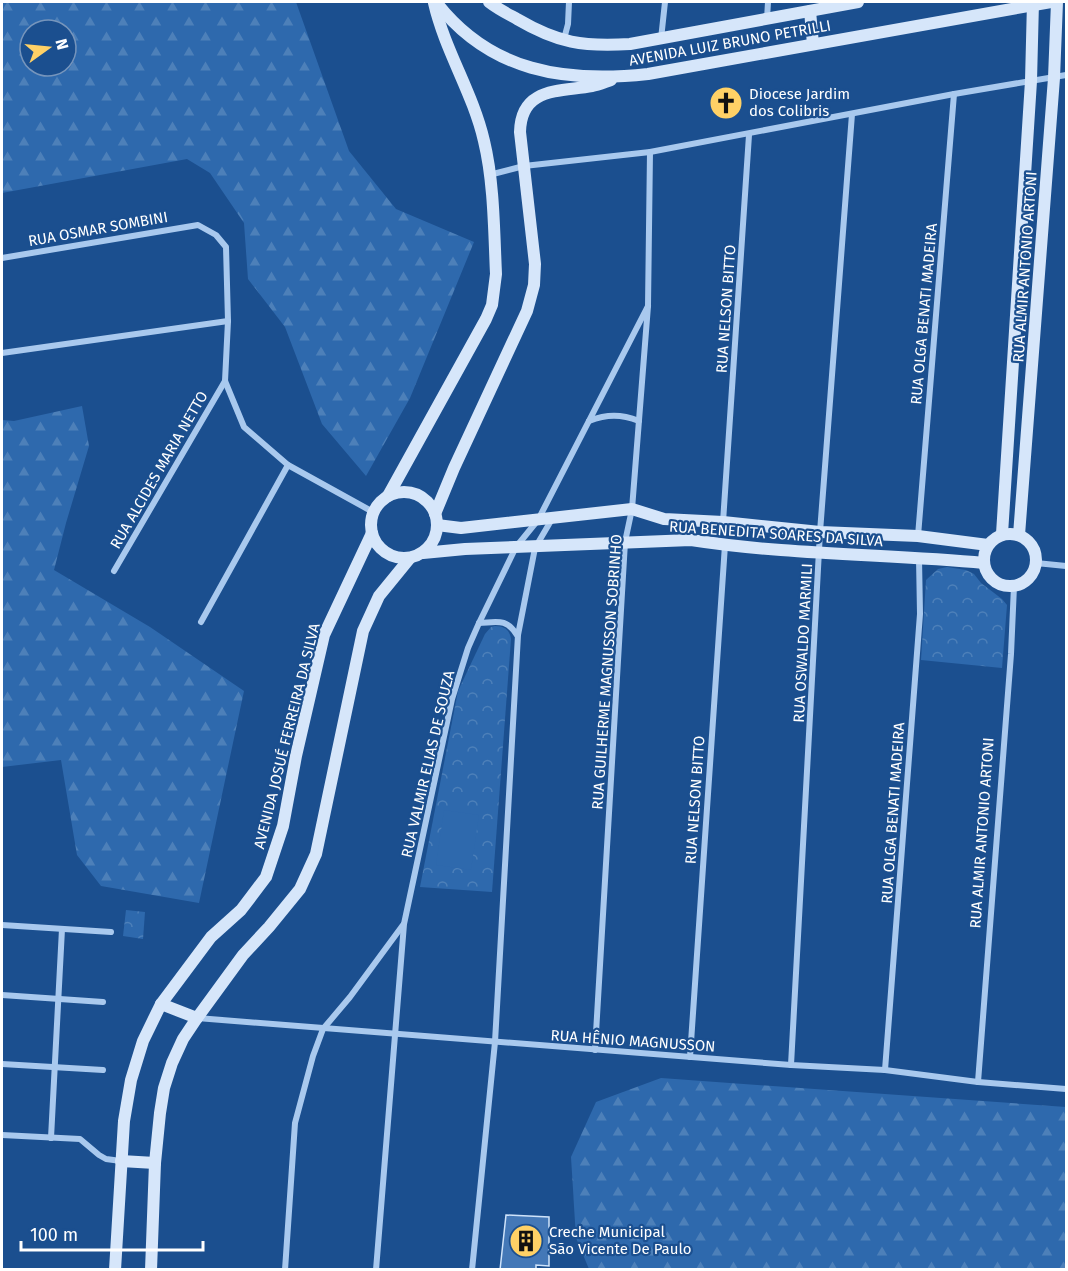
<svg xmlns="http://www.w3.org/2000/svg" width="1068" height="1271" viewBox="0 0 1068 1271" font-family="'Fira Sans',sans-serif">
<defs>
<pattern id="forest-firs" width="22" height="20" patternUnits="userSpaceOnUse" patternTransform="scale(1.5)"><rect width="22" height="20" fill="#2e69ad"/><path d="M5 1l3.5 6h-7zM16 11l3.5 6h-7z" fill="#4d80b9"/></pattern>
<pattern id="park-crowns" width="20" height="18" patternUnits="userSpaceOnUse" patternTransform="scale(1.5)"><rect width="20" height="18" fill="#2e69ad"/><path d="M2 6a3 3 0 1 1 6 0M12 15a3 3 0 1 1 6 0" fill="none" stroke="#4d80b9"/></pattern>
</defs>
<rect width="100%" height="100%" fill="#1b4f8f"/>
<g fill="url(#forest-firs)" fill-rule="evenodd">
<path d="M 2,2 L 296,2 L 349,151 L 396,209 L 474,242 L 410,398 L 366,476 L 322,424 L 285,327 L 248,279 L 244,223 L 210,173 L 187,159 L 2,193 ZM 30,30 L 66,30 L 66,66 L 30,66 Z"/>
<polygon points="82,406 89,446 66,523 54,570 150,627 244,691 199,903 101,886 77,855 61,760 2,767 2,420 14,421"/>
<polygon points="661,1078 1066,1107 1066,1269 589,1269 576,1238 571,1157 596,1102"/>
</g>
<g fill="url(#park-crowns)">
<polygon points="947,567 966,570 974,574 981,583 1002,599 1007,605 1002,668 921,660 926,580 938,569"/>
<path d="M 495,626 C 505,626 510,631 511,639 L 492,892 L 420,887 L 458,691 L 485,634 L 491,627 Z"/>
<polygon points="126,910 145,912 143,939 123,936"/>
</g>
<polygon fill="#2e69ad" points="444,810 479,815 471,870 436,865"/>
<polygon fill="#4478b7" stroke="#cfe3fa" stroke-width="1.5" points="506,1215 549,1217 549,1266 536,1265 536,1270 500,1270"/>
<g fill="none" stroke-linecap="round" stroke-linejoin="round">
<g stroke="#a9c9ee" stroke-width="6">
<polyline points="767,19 768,2"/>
<polyline points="564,39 568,24 569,2"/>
<polyline points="661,39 665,2"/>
<polyline points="489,175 524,166 650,152 954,94 1066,75"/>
<polyline points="2,258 198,225 216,235 226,247 228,321 225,381 244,427 288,465 373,512"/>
<polyline points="2,353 228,321"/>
<path d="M 589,421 C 607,414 621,414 639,421"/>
<polyline points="723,522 749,135"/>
<polyline points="918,536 954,94"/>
<polyline points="1036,563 1066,566"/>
<polyline points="114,571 225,381"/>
<polyline points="201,622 288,465"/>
<path d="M 479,623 C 498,622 506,618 517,635"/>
<polyline points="2,925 111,932"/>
<polyline points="2,995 103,1002"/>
<polyline points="197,1018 791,1065 885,1070 978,1082 1066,1089"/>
<polyline points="595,1050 625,542 632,509 648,306 650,152"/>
<polyline points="690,1057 725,545"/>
<polyline points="2,1064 103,1070"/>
<polyline points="791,1065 820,532 852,114"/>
<polyline points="885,1070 920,614 919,558"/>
<polyline points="978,1082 1011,654 1014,586"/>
<polyline points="2,1135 80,1139 99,1155 106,1159 121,1161"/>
<polyline points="51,1138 62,929"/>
<polyline points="285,1270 295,1123 313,1056 323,1029 350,997 403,925"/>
<polyline points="376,1270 404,924 452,699 468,648 479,623 516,547 538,520 648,306"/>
<polyline points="472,1270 495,1042 518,635 535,548 552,519"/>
</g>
<g stroke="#d6e6fa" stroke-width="12">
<path d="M 436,2 C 490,72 565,83 648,74 L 1051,2"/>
<path d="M 489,2 C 498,9 508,14 517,19 C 558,43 583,47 630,44 L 858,2"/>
<polyline points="810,11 813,44"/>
<circle cx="404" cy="525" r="33"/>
<path d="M 388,496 L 486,319 L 492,305 L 496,274 C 494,231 494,182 484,141 C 473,93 445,51 434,3"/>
<path d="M 435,514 L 454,468 L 527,311 L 534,285 L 535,264 L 520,132 C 521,87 559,92 592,86 C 598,85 605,82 611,80"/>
<polyline points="437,525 461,528 632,509 664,519 723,522 820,532 918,536 988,545"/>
<circle cx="1010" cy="560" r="26"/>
<polyline points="1002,534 1031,81 1033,2"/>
<polyline points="1019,535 1054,78 1057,2"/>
<path d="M 423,553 L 465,549 L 691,540 C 788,555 886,554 984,563"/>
<polyline points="161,1004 197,1018"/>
<polyline points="121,1161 155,1163"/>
<polyline points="115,1270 124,1121 131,1080 143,1041 161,1004 211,937 241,910 266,877 283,826 296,756 324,635 372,533"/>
<polyline points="151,1270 155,1163 160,1113 164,1088 172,1063 183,1039 197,1018 243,955 269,927 300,889 316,854 363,631 379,596 410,558"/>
</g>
</g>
<defs>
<g id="church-disc" transform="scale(1.725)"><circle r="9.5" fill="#ffd166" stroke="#1b4f8f"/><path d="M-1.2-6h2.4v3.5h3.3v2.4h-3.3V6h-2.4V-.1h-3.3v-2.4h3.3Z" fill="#111"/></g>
<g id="building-disc" transform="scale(1.725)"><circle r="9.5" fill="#ffd166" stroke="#1b4f8f"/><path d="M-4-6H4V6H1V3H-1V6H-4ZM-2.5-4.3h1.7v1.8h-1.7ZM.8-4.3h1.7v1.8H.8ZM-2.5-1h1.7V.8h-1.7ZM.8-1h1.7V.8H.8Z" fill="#111"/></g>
</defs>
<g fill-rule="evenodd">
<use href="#church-disc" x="726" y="103"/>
<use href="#building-disc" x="526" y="1241"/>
</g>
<g text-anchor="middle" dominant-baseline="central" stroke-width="4.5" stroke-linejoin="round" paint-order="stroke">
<g font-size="15" fill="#fff" stroke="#1b4f8f">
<text transform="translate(730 43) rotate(-10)">AVENIDA LUIZ BRUNO PETRILLI</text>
<text transform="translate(98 229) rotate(-10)">RUA OSMAR SOMBINI</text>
<text transform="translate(1025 267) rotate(-86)">RUA ALMIR ANTONIO ARTONI</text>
<text transform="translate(726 309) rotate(-86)">RUA NELSON BITTO</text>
<text transform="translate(924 314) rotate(-85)">RUA OLGA BENATI MADEIRA</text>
<text transform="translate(159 470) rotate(-60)">RUA ALCIDES MARIA NETTO</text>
<text transform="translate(776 534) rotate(4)">RUA BENEDITA SOARES DA SILVA</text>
<text transform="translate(803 643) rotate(-87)">RUA OSWALDO MARMILI</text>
<text transform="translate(607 672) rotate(-86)">RUA GUILHERME MAGNUSSON SOBRINHO</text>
<text transform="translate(287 736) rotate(-76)">AVENIDA JOSUÉ FERREIRA DA SILVA</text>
<text transform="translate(428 764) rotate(-77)">RUA VALMIR ELIAS DE SOUZA</text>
<text transform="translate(695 800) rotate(-86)">RUA NELSON BITTO</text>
<text transform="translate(893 813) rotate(-86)">RUA OLGA BENATI MADEIRA</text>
<text transform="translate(982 833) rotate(-86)">RUA ALMIR ANTONIO ARTONI</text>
<text transform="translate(633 1041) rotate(4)">RUA HÊNIO MAGNUSSON</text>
</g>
<g font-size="15" fill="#fff" stroke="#1b4f8f" text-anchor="start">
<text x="749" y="94">Diocese Jardim<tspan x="749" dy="17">dos Colibris</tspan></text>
<text x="549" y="1232">Creche Municipal<tspan x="549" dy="17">São Vicente De Paulo</tspan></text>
</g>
</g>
<rect width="1068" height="1271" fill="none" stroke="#ffffff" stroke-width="6"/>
<g transform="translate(48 48) rotate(75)"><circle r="28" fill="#1b4f8f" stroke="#7695bc" stroke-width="1.5"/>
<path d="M0-4.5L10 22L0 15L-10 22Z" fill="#ffd166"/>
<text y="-9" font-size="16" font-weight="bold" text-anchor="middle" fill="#ffffff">N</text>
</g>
<path d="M21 1241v9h182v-9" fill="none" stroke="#ffffff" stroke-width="3"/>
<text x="30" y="1241" font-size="18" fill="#ffffff" stroke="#1b4f8f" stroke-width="4.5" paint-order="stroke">100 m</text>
</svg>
